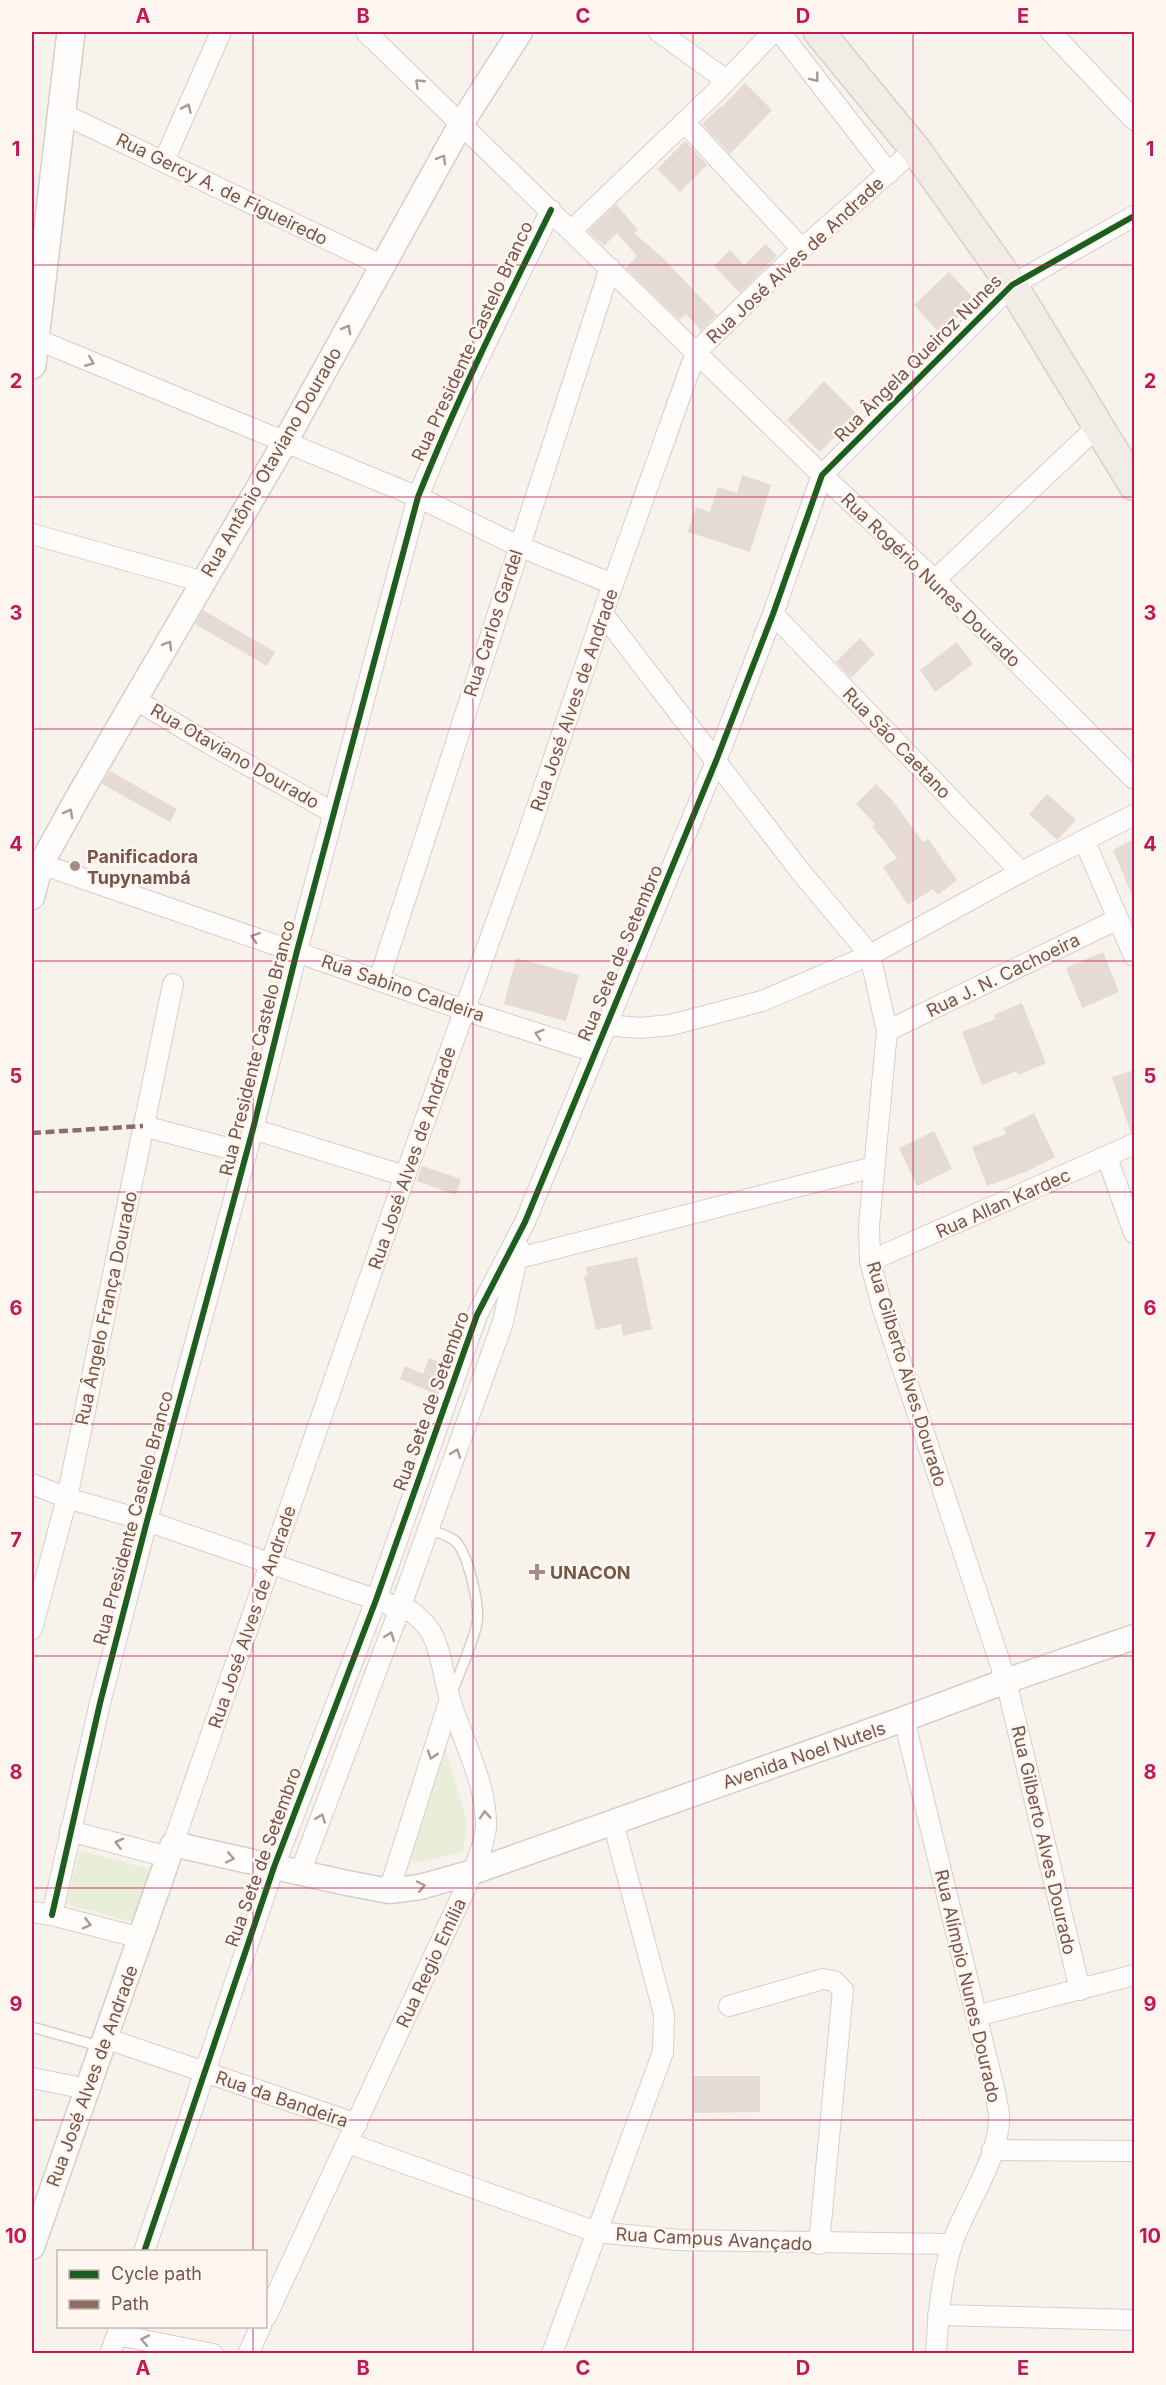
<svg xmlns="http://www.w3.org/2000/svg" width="1166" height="2385" viewBox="0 0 1166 2385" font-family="Inter,sans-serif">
<rect width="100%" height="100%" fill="#f8f2ed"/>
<g fill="#e8eed8">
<polygon points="444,1745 467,1821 463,1852 404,1865"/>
<polygon points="80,1851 151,1869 137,1923 66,1904"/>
</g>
<g fill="#e5dad4">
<polygon points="745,83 772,110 730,154 702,124 721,106 722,107"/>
<polygon points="685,141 707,165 680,192 657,169"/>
<polygon points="616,204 638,230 634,233 663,258 717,315 701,331 686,314 679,320 626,268 637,256 617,233 604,246 588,231"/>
<polygon points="766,244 777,256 740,293 714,266 730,250 744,265"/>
<polygon points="949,272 976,301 940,334 914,305"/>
<polygon points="824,381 857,414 820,452 787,420"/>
<polygon points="742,475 771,485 750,552 688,532 696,507 710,512 718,487 737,493"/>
<polygon points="203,610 275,652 267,666 195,624"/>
<polygon points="860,638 875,654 851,678 836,662"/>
<polygon points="957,642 973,664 935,692 920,670"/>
<polygon points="110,771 177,809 170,822 102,784"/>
<polygon points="876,784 892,800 923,842 928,839 957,880 938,895 933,889 908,905 883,867 897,858 872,826 875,824 856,804"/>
<polygon points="1047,794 1076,820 1057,840 1029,814"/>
<polygon points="1134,839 1134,900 1113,850"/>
<polygon points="1103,952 1119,992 1082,1008 1066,968"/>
<polygon points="516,958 579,975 566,1021 504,1004"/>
<polygon points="1022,1003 1046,1063 1018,1075 1017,1071 982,1085 962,1032 996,1019 994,1015"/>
<polygon points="1134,1070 1134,1132 1131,1133 1112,1077"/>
<polygon points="1034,1113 1055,1157 1025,1172 987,1186 972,1147 1006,1134 1004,1128"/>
<polygon points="934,1131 952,1169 917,1186 899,1148"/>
<polygon points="422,1166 461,1179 456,1195 417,1181"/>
<polygon points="637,1257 652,1329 623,1336 621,1324 596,1330 584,1276 587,1275 586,1267"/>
<polygon points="429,1358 447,1364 436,1394 400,1379 405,1366 423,1374"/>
<polygon points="693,2076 760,2076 760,2112 693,2113"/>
</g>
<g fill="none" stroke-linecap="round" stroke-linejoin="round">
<g stroke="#d7ceca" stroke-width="12">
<g id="service">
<path d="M 428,1530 C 437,1532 447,1535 454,1540 C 468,1551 480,1606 477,1623 C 472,1647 460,1670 452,1693"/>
<polyline points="32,2027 102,2047"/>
</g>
</g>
<g stroke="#d7ceca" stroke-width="22">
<g id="minor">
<polyline points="366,32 822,475 935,580 1134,779"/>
<polyline points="659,32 726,80"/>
<polyline points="780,32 889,173"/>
<polyline points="1051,32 1134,120"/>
<polyline points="61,113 381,265"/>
<polyline points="684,122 802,249"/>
<polyline points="164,161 221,32"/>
<polyline points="572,230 716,92 773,32"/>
<polyline points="36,339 418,497 518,546 613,584"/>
<polyline points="32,534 204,582"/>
<polyline points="935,580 1097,427"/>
<polyline points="603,614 800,871 870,955 887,1031 869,1225 870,1261 882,1306 1006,1681 1080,1990"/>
<polyline points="773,614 1021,872"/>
<polyline points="136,700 208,743 334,813"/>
<polyline points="1084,840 1134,956"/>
<polyline points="41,864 464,1010 595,1052"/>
<polyline points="379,980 610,268"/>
<polyline points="606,1025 640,1028 671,1025 762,1001 870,955 1021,872 1134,815"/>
<polyline points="887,1031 1118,919"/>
<polyline points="143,1126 246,1153"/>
<polyline points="253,1129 405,1176"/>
<polyline points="1107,1157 1134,1233"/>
<polyline points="507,1261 874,1167"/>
<polyline points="870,1261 1134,1144"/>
<path d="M 32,1484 L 67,1498 L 147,1521 L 412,1612 C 419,1618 426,1624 431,1632 C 442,1652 443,1677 450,1699 C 462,1740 487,1783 486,1827 C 485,1842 478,1858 473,1872 L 266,2317"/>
<polyline points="32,1629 67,1498 173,984"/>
<path d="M 904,1719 L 994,2088 C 996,2097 998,2106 999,2115 C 1001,2157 965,2205 952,2244 C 941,2280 938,2317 936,2354"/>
<polyline points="70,1831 168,1857"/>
<polyline points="173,1844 405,1176 531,825 613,584 696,352 802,249 915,149"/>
<polyline points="300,1873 400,1608 503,1322 519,1248"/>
<polyline points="389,1891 450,1699"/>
<polyline points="32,1912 52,1915 141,1938"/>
<path d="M 52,1915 L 100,1703 L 147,1521 L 253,1129 L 297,951 L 418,497 C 457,399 504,305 551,210"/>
<polyline points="729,2006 823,1979 834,1981 843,1990 819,2244"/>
<polyline points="976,2016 1134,1975"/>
<polyline points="105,2038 357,2124"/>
<polyline points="32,2078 87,2089"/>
<polyline points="348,2143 596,2232 678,2240 952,2244"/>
<polyline points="992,2150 1134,2151"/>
<polyline points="144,2252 274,1867 376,1600 477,1315 525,1222 716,761 773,614 822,475 1012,285 1134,216"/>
<polyline points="938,2315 1134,2320"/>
<polyline points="118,2335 213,2354"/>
<polyline points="110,2354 120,2326"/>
<polyline points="248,2354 261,2326"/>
<polyline points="552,2354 663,2052 664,2014 613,1822"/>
</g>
</g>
<g stroke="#d7ceca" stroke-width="27">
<g id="tertiary">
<polyline points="32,897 41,864 78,797 285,442 461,124 520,32"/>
<polyline points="32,2247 173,1844 342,1882 389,1891 420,1887 473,1872 904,1719 1006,1681 1134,1637"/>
</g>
</g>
<g stroke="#d8cec9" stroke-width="30">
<polyline id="secondary" points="32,365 71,32"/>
</g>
<g stroke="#daceca" stroke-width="33">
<polyline id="primary" points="819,32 915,149 1012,285 1134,485"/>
</g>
<use href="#service" stroke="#fefdfc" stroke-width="9"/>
<use href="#minor" stroke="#fefdfc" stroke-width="20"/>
<use href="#tertiary" stroke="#fefdfc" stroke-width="24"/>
<use href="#secondary" stroke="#fefdfc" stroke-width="27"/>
<use href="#primary" stroke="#f2ece6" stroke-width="30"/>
<polyline stroke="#8d6e63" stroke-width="4.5" stroke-dasharray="9 4.5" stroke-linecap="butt" points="32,1133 143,1126"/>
<g stroke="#fff7ef" stroke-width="10">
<g id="cycleway">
<path d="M 52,1915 L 100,1703 L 147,1521 L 253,1129 L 297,951 L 418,497 C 457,399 504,305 551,210"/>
<polyline points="144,2252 274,1867 376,1600 477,1315 525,1222 716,761 773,614 822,475 1012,285 1134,216"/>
</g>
</g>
<use href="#cycleway" stroke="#1b5e20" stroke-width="6"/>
</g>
<defs><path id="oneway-chevron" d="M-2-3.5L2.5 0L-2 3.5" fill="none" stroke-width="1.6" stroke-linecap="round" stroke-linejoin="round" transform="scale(1.5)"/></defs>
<g stroke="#ae9892">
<use href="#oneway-chevron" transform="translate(815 78) rotate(52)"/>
<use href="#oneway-chevron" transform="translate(419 83) rotate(-136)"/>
<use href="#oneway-chevron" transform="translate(187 108) rotate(-66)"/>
<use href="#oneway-chevron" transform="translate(442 159) rotate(-60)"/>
<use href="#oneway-chevron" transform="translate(347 329) rotate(-61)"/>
<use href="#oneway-chevron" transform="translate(90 362) rotate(22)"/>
<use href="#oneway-chevron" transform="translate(168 645) rotate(-60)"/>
<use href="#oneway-chevron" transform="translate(69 813) rotate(-61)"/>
<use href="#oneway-chevron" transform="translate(255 937) rotate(-161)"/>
<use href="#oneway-chevron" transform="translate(539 1034) rotate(-162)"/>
<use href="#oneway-chevron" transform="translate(456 1453) rotate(-70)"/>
<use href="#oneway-chevron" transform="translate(390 1636) rotate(-69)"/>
<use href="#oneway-chevron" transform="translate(432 1755) rotate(108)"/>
<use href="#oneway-chevron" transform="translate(485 1815) rotate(-94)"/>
<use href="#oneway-chevron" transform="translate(321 1818) rotate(-69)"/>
<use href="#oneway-chevron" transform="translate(119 1843) rotate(-166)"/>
<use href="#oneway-chevron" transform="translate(230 1858) rotate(12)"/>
<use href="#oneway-chevron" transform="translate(421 1886) rotate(-12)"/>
<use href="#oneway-chevron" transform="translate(87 1924) rotate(14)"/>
<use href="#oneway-chevron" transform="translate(145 2340) rotate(-169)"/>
</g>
<path fill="none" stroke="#c2185b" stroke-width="1.5" stroke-opacity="0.55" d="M 253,32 L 253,2252M 473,32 L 473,2354M 693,32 L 693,2354M 913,32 L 913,2354M 32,265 L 1134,265M 32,497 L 1134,497M 32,729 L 1134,729M 32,961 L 1134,961M 32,1192 L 1134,1192M 32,1424 L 1134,1424M 32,1656 L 1134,1656M 32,1888 L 1134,1888M 32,2120 L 1134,2120M 253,2326 L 253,2354"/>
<g fill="#a58c84" stroke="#fff7ef" stroke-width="2">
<circle cx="75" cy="866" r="6"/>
<path d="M534 1563h6v6h6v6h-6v6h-6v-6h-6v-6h6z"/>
</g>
<g text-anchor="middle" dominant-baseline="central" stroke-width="5" stroke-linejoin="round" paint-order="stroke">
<g font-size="18" fill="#78554b" stroke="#fff7ef">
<text transform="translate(222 189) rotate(26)">Rua Gercy A. de Figueiredo</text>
<text transform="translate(795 260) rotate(-43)">Rua José Alves de Andrade</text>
<text transform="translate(472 341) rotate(-65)">Rua Presidente Castelo Branco</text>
<text transform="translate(918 358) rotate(-45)">Rua Ângela Queiroz Nunes</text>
<text transform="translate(271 462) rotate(-60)">Rua Antônio Otaviano Dourado</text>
<text transform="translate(931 580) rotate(44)">Rua Rogério Nunes Dourado</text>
<text transform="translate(493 623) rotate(-72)">Rua Carlos Gardel</text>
<text transform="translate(574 700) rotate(-71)">Rua José Alves de Andrade</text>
<text transform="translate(897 743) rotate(46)">Rua São Caetano</text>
<text transform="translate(235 756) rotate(30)">Rua Otaviano Dourado</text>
<text transform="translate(620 953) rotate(-67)">Rua Sete de Setembro</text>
<text transform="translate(1003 975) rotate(-26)">Rua J. N. Cachoeira</text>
<text transform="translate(403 988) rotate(19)">Rua Sabino Caldeira</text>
<text transform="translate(257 1048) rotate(-76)">Rua Presidente Castelo Branco</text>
<text transform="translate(412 1158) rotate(-71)">Rua José Alves de Andrade</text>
<text transform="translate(1003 1203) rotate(-24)">Rua Allan Kardec</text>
<text transform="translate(106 1308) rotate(-78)">Rua Ângelo França Dourado</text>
<text transform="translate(907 1374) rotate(73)">Rua Gilberto Alves Dourado</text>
<text transform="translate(431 1401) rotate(-70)">Rua Sete de Setembro</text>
<text transform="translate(133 1518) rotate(-75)">Rua Presidente Castelo Branco</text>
<text transform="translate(252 1617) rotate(-71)">Rua José Alves de Andrade</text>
<text transform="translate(804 1755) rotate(-19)">Avenida Noel Nutels</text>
<text transform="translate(1044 1840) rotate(77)">Rua Gilberto Alves Dourado</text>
<text transform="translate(263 1857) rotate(-70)">Rua Sete de Setembro</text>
<text transform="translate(431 1963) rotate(-65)">Rua Regio Emília</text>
<text transform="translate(968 1986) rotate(77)">Rua Alímpio Nunes Dourado</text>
<text transform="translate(92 2076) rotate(-70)">Rua José Alves de Andrade</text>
<text transform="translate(282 2099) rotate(19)">Rua da Bandeira</text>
<text transform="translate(714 2239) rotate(3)">Rua Campus Avançado</text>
</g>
<g font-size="18" font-weight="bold" fill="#78554b" stroke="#fff7ef" text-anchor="start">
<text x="87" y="856">Panificadora<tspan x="87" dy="21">Tupynambá</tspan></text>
<text x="550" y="1572">UNACON</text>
</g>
</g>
<rect width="1166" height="2385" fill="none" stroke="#fff7ef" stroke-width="66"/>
<rect x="57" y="2250" width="210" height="78" fill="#fff7ef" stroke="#c9b6ad" stroke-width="1.5"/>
<rect x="69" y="2270" width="30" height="9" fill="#1b5e20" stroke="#c9b6ad" stroke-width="1.5"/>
<text x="111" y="2280" font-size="18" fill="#78554b">Cycle path</text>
<rect x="69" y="2300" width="30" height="9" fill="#8d6e63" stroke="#c9b6ad" stroke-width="1.5"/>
<text x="111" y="2310" font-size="18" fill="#78554b">Path</text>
<rect x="33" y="33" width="1100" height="2319" fill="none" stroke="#c2185b" stroke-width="2"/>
<g font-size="20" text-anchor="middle" font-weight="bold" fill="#c2185b">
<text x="143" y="23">A</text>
<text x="363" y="23">B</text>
<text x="583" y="23">C</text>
<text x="803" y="23">D</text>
<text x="1023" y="23">E</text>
<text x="16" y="156">1</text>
<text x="1150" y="156">1</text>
<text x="16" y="388">2</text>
<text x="1150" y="388">2</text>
<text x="16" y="620">3</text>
<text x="1150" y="620">3</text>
<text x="16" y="851">4</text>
<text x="1150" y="851">4</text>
<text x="16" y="1083">5</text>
<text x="1150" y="1083">5</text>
<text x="16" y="1315">6</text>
<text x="1150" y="1315">6</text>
<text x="16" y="1547">7</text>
<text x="1150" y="1547">7</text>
<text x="16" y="1779">8</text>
<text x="1150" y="1779">8</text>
<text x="16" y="2011">9</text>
<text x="1150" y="2011">9</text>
<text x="16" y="2243">10</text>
<text x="1150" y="2243">10</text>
<text x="143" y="2375">A</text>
<text x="363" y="2375">B</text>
<text x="583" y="2375">C</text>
<text x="803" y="2375">D</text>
<text x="1023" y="2375">E</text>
</g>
</svg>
